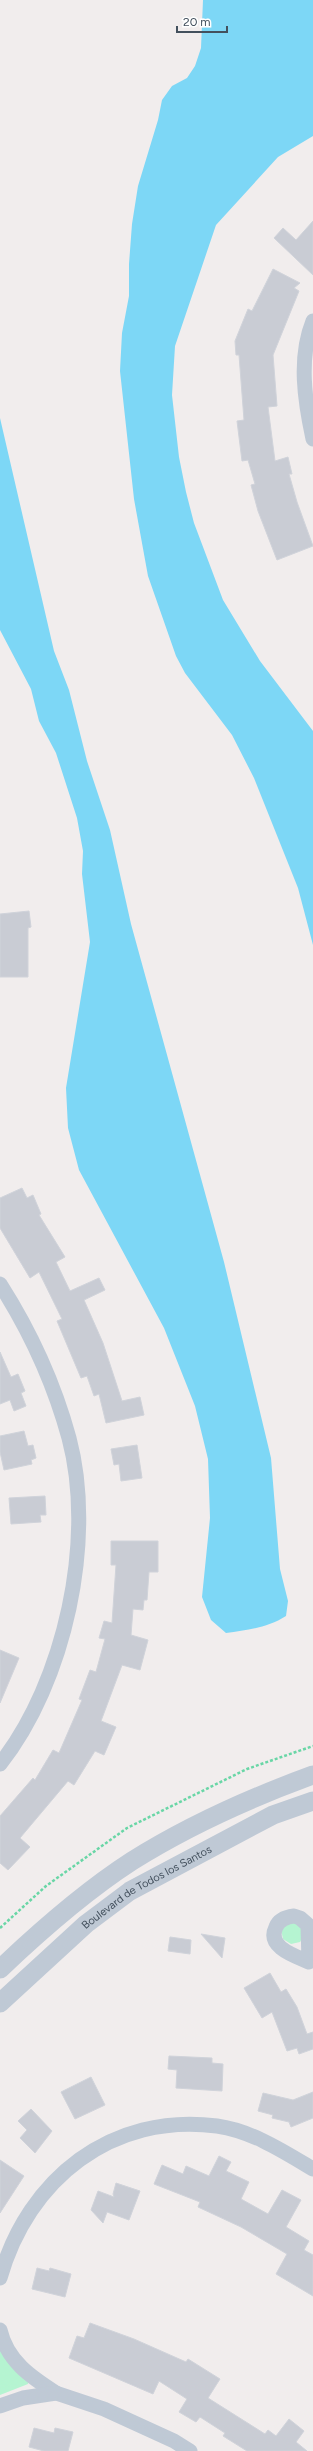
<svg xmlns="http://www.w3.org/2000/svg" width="313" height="2451" viewBox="0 0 313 2451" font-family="Figtree,sans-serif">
<rect width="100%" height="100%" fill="#f1eded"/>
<g fill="#b5f4d1">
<polygon points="295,1919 305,1934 300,1942 291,1944 283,1939 281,1929 286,1921"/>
<polygon points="0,2347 29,2378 28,2384 0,2395"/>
</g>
<g fill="#7dd7f6">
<polygon points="203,0 313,0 313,136 278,157 216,225 175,346 172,395 179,457 186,492 194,523 223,600 260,661 313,731 313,945 298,888 254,778 232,735 185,673 176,656 148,576 134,499 120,371 122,333 129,296 129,264 132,224 138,186 158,120 162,100 172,86 187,78 195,66 201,48"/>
<path d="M 0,418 L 54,651 L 69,690 L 87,761 L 110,830 L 131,924 L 224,1262 L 271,1458 L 280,1569 L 288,1601 L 286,1616 C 267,1628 247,1630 226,1633 L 211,1620 L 202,1597 L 210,1518 L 208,1459 L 195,1406 L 164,1328 L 79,1170 L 68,1128 L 66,1088 L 90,942 L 82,874 L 83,851 L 77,818 L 56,753 L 39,721 L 31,689 L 0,630 Z"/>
</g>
<g fill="#c9ccd4" stroke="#d0d3da">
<polygon points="313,221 313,275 274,238 283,228 296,240"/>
<polygon points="273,269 300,283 294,288 299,291 273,355 277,406 268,407 275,461 288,457 292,474 289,474 297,502 313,546 277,560 258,511 251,485 255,484 248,460 242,461 237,421 244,420 239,355 236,355 235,341 248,309 252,311"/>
<polygon points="29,911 31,927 28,928 28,977 0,977 0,914"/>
<polygon points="22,1188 27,1198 33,1195 41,1214 39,1215 65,1257 56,1262 70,1291 99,1278 105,1290 84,1300 103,1343 122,1401 140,1397 144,1415 106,1423 99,1394 94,1396 87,1376 81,1378 57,1321 62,1319 39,1272 30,1278 0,1228 0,1198"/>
<polygon points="0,1352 11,1377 18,1374 25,1391 21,1393 26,1406 14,1411 10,1400 0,1404"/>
<polygon points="24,1431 28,1446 33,1445 36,1458 31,1460 32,1464 4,1470 0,1452 0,1436"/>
<polygon points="137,1445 142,1478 121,1481 119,1464 114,1465 111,1449"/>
<polygon points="45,1496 46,1515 40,1515 41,1522 11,1524 9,1498"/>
<polygon points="111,1541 158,1541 158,1572 149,1572 147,1600 144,1600 143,1610 133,1609 131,1635 148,1640 140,1670 122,1665 101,1721 116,1727 104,1755 95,1751 74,1785 68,1781 20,1838 30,1847 8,1870 0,1863 0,1816 33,1778 35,1780 53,1750 59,1753 82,1700 79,1699 90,1670 96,1672 105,1639 99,1638 104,1621 112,1623 116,1565 111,1565"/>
<polygon points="0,1650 19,1658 0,1703"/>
<polygon points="201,1934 225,1938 222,1958"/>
<polygon points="170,1937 191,1940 190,1954 168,1951"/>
<polygon points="270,1973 281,1992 286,1989 297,2007 307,2034 313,2032 313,2049 299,2054 297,2048 287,2051 272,2012 262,2018 244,1988"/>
<polygon points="169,2056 212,2058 212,2063 223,2064 222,2091 176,2088 177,2070 168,2069"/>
<polygon points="91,2077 105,2105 75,2119 61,2092"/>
<polygon points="313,2092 313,2118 291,2127 289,2122 272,2118 273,2115 258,2111 263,2093 293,2100"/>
<polygon points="31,2109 52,2131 35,2153 20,2138 27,2130 18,2121"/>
<polygon points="219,2156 231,2162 226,2171 249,2182 241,2199 268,2214 282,2190 301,2200 286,2227 309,2241 304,2250 313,2255 313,2296 276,2274 287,2254 241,2227 198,2207 200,2202 154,2184 162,2165 183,2174 186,2166 209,2176"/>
<polygon points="0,2160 24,2176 0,2213"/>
<polygon points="116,2183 140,2191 129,2220 107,2212 103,2223 91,2210 98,2191 114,2197 113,2194"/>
<polygon points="37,2268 49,2271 50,2268 71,2274 65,2297 32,2289"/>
<polygon points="90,2323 134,2339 186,2362 188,2359 220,2379 208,2398 265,2434 268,2430 276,2436 289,2419 304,2431 296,2442 307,2451 247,2451 223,2436 225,2433 200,2417 196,2422 179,2412 187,2399 159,2381 153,2394 69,2358 77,2336 84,2338"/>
<polygon points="34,2428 54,2433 55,2428 73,2432 68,2451 44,2451 29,2447"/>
</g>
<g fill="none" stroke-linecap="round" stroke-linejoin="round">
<polyline stroke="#69d6a6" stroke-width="2.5" stroke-dasharray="3 2" stroke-linecap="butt" points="0,1928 46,1886 127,1828 247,1769 313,1746"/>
<g stroke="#bfc9d5" stroke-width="15">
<path d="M 313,321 C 298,358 305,402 313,439"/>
<path d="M 0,1284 C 30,1331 54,1383 69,1438 C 96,1539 65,1682 0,1764"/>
<path d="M 294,1916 L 300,1918 L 308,1925 L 309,1962 C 295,1956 266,1947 276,1927 C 279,1919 286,1917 294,1916 Z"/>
<path d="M 0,2278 C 28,2179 112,2112 217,2126 C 252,2131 283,2151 313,2169"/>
<path d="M 0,2330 C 7,2361 31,2377 56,2393"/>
<polyline points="0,2406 23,2398 56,2393 104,2409 174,2441 190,2451"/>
</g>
<g stroke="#bfc9d5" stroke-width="19">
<path d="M 0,1969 C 41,1930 84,1892 132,1861 C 188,1826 250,1798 313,1775"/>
<path id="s1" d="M 0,2003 L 86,1924 L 130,1891 L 273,1815 L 313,1801"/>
</g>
</g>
<g text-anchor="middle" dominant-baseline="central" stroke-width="4" stroke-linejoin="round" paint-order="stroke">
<g font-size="11" fill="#43505d" stroke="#fff">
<text stroke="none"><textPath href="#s1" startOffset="188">Boulevard de Todos los Santos</textPath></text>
</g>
</g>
<path d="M177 26v6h50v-6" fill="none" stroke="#43505d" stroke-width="2"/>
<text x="183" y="26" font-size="12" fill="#43505d" stroke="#ffffff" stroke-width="3" paint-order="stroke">20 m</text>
</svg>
